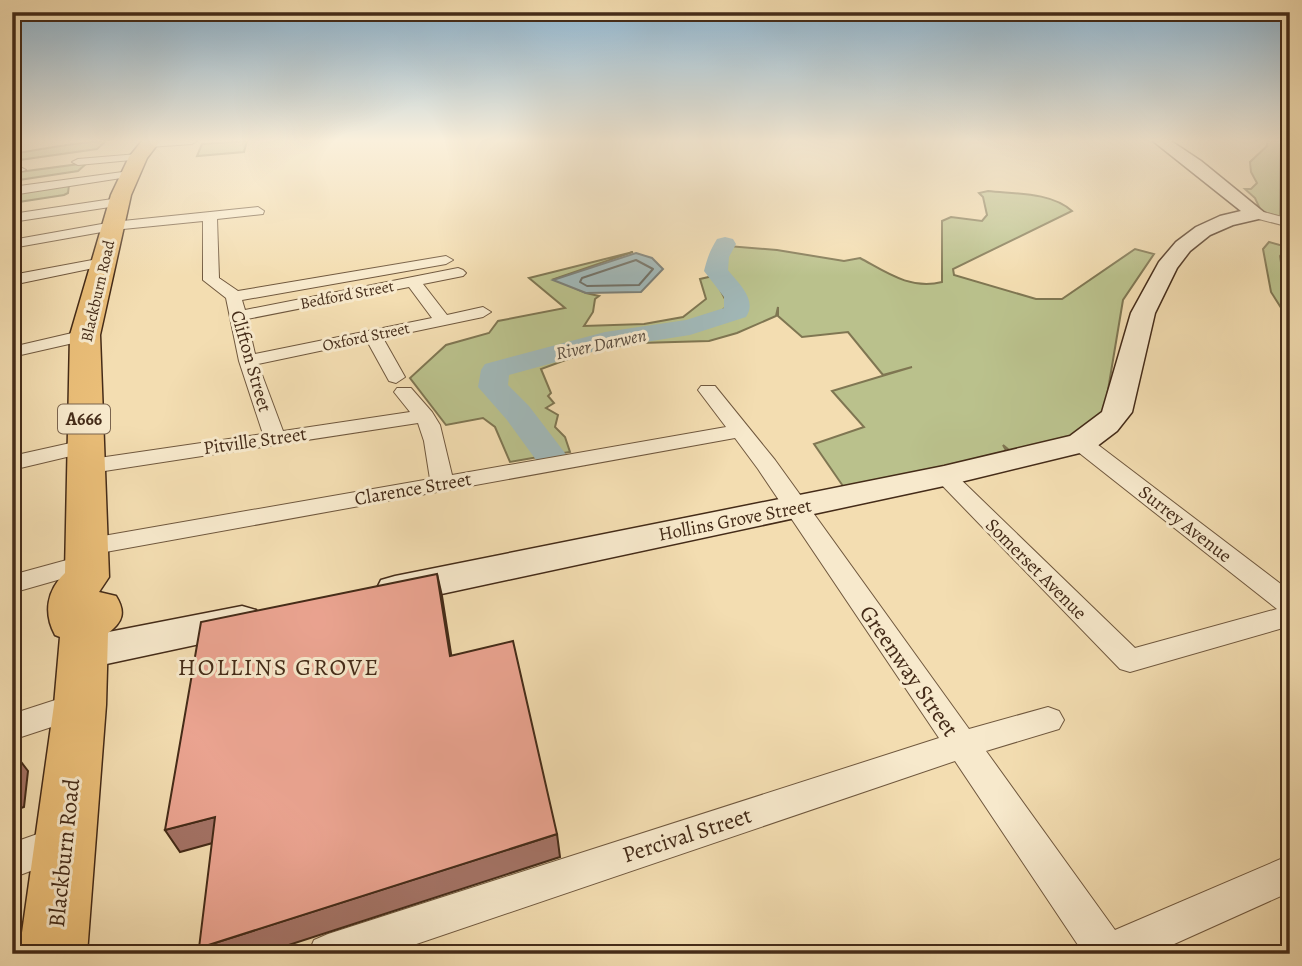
<svg xmlns="http://www.w3.org/2000/svg" width="1302" height="966" viewBox="0 0 1302 966" font-family="Alegreya,serif">
<rect width="100%" height="100%" fill="#f3ddb1"/>
<filter id="stains"><feTurbulence type="fractalNoise" baseFrequency=".00286" numOctaves="4"/><feColorMatrix values="0 0 0 0 .2 0 0 0 0 .09 0 0 0 0 .02 0 0 0 .5 -.17"/></filter>
<radialGradient id="worn" r=".72"><stop offset=".6" stop-color="#630" stop-opacity="0"/><stop offset="1" stop-color="#630" stop-opacity=".3"/></radialGradient>
<g fill="#bac18c" stroke="#7f7652" stroke-width="2">
<path d="M 106,141 L 97,149 L 12,161 L 12,154 C 45,149 74,142 106,141 Z"/>
<polygon points="247,141 244,152 197,156 202,144"/>
<polygon points="1267,141 1280,141 1280,217 1261,211 1255,198 1245,189 1251,189 1257,183 1251,172 1250,162 1267,146"/>
<polygon points="87,163 78,171 12,181 12,173"/>
<polygon points="69,185 68,193 64,195 12,203 12,193"/>
<path d="M 988,191 C 1015,194 1051,192 1072,211 L 953,269 L 954,275 L 1036,299 L 1062,299 L 1135,249 L 1154,254 L 1123,300 L 1105,408 L 1093,424 L 1074,436 L 1014,454 L 1003,445 L 1008,454 L 845,489 L 814,444 L 864,427 L 832,391 L 912,367 L 883,375 L 848,332 L 802,337 L 778,316 L 778,307 L 776,316 L 737,333 L 709,341 L 640,343 L 590,351 L 541,369 L 551,393 L 548,396 L 554,403 L 546,408 L 558,415 L 555,427 L 565,437 L 570,452 L 557,454 L 519,406 L 497,386 L 500,371 L 610,342 L 692,330 L 740,313 L 741,295 C 726,276 714,270 728,246 L 777,250 L 844,261 L 860,258 C 886,272 910,290 942,282 L 942,221 L 951,217 L 982,221 L 987,215 L 983,197 L 979,193 Z"/>
<polygon points="1269,242 1287,247 1280,256 1283,276 1290,291 1290,322 1271,292 1263,249"/>
<path d="M 633,252 L 554,279 L 586,293 L 599,296 L 595,299 L 593,312 L 584,326 L 644,324 L 683,317 L 706,299 L 700,279 L 713,276 L 725,299 L 726,307 C 699,332 636,330 601,338 C 564,345 528,357 492,369 L 489,388 L 544,456 L 510,462 L 495,427 L 483,418 L 446,425 L 410,378 L 446,345 L 489,333 L 498,321 L 565,308 L 529,278 Z"/>
</g>
<polygon fill="#a1b8b8" stroke="#7c8078" stroke-width="2" points="636,253 652,258 663,269 641,292 586,293 553,280"/>
<g fill="none" stroke-linecap="round" stroke-linejoin="round">
<polygon stroke="#727268" stroke-width="2" points="636,260 653,269 639,285 587,286 580,282 582,278"/>
<path fill="#a1b8b8" fill-rule="evenodd" d="M 725,237 L 733,239 L 736,244 L 729,257 L 728,270 C 738,283 758,300 746,317 L 690,335 L 607,348 L 509,375 L 508,385 L 529,406 L 568,457 L 563,464 L 551,467 L 539,464 L 507,420 L 478,387 L 481,370 L 485,364 L 605,332 L 686,320 L 724,308 L 724,297 L 704,271 C 707,259 710,250 717,239 Z"/>
<g stroke="#70583e" stroke-width="2">
<g id="street">
<polygon points="197,141 192,144 149,147 144,144 148,141"/>
<polygon points="138,154 142,155 142,159 78,165 72,162 78,159"/>
<polygon points="12,168 20,167 26,170 12,174"/>
<polygon points="130,171 136,174 134,176 12,195 12,187"/>
<polygon points="119,198 123,199 123,205 12,222 12,214"/>
<path d="M 258,207 L 264,211 L 263,214 L 217,219 L 219,278 L 238,291 L 446,256 L 453,260 L 446,264 L 242,300 L 245,310 L 458,268 L 463,270 L 466,273 L 463,276 L 423,284 L 447,315 L 483,307 L 491,312 L 483,317 L 383,338 L 405,377 L 396,383 L 389,381 L 367,341 L 258,364 L 283,431 L 410,412 L 394,392 L 397,388 L 411,388 L 432,412 L 440,425 L 452,475 L 726,427 L 698,390 L 701,386 L 715,386 L 775,460 L 969,729 L 1048,707 L 1059,711 L 1064,720 L 1059,729 L 986,751 L 1115,930 L 1290,855 L 1290,892 L 1152,954 L 1084,954 L 955,761 L 387,954 L 308,954 L 314,940 L 328,934 L 939,738 L 758,469 L 735,438 L 89,555 L 96,557 L 100,563 L 96,569 L 12,593 L 12,575 L 85,555 L 77,553 L 73,547 L 77,541 L 86,539 L 430,479 L 424,441 L 418,423 L 85,474 L 77,472 L 74,467 L 77,462 L 85,460 L 263,434 L 239,361 L 226,298 L 203,280 L 203,221 L 113,230 L 12,248 L 12,240 L 113,222 ZM 409,287 L 432,318 L 255,354 L 247,319 Z"/>
<polygon points="1256,210 1290,219 1290,227 1251,217 1249,214"/>
<polygon points="103,258 108,259 110,262 108,265 12,285 12,275"/>
<polygon points="85,330 94,335 91,339 12,357 12,347"/>
<polygon points="1081,437 1089,438 1290,591 1290,626 1130,672 1120,669 933,476 936,471 952,471 1135,648 1277,609 1073,448 1070,443 1073,438"/>
<polygon points="84,440 92,441 95,446 92,451 12,470 12,456"/>
<polygon points="80,692 91,696 95,705 91,714 12,740 12,714"/>
<polygon points="60,826 73,831 78,843 73,855 12,878 12,843"/>
</g>
</g>
<g stroke="#442b18" stroke-width="3">
<g id="secondary">
<polygon points="1153,141 1171,141 1201,161 1266,214 1263,218 1233,225 1210,235 1190,251 1177,268 1155,313 1132,412 1117,431 1092,450 944,486 395,604 381,600 376,590 381,580 395,576 944,466 1070,436 1102,412 1131,313 1159,262 1176,242 1196,227 1220,216 1241,211"/>
<polygon points="242,606 256,610 262,621 256,632 83,669 68,664 62,653 68,642 83,637"/>
</g>
</g>
<g stroke="#442b18" stroke-width="3">
<path id="highway" d="M 142,141 L 160,141 L 147,158 L 131,195 L 100,335 L 109,577 L 99,592 L 116,596 C 126,612 123,622 108,633 L 106,705 L 87,954 L 19,954 L 54,705 L 60,637 L 55,635 C 43,613 47,590 65,573 L 70,335 L 111,195 L 129,157 Z"/>
</g>
<use href="#street" fill="#f7e9cc" fill-rule="evenodd"/>
<use href="#secondary" fill="#f7e9cc" fill-rule="evenodd"/>
<use href="#highway" fill="#eabe78" fill-rule="evenodd"/>
<g stroke="#442b18" stroke-width="4.5">
<polyline id="rail" points="1287,141 1290,194"/>
</g>
<use href="#rail" stroke="#f7e9cc" stroke-width="2.5" stroke-dasharray="8" stroke-linecap="butt"/>
</g>
<g fill="#a47366" stroke="#442b18" stroke-width="2">
<polygon points="437,574 442,596 455,679 450,656"/>
<polygon points="12,750 28,771 24,807 12,811"/>
<polygon points="215,817 227,839 180,852 165,830"/>
<polygon points="557,834 560,857 261,954 204,954 199,948"/>
</g>
<polygon fill="#eba491" stroke="#442b18" stroke-width="2" points="437,574 450,656 513,641 557,834 199,948 215,817 165,830 201,622"/>
<linearGradient id="sky" x2="0" y2="1"><stop stop-color="#8bb6d5"/><stop offset="0.51" stop-color="#faf0dc"/><stop offset="1" stop-color="#faf0dc" stop-opacity="0"/></linearGradient>
<rect width="1302" height="276" fill="url(#sky)"/>
<g text-anchor="middle" dominant-baseline="central" stroke-width="6" stroke-linejoin="round" paint-order="stroke">
<g font-size="16" fill="#442b18" stroke="#f7e9cc">
<text transform="translate(98 291) rotate(-77)">Blackburn Road</text>
<text transform="translate(347 295) rotate(-11)">Bedford Street</text>
<text transform="translate(366 337) rotate(-12)">Oxford Street</text>
</g>
<g font-size="18" font-style="italic" fill="#5b4e40" stroke="#f7e9cc">
<text transform="translate(601 344) rotate(-12)">River Darwen</text>
</g>
<rect fill="#f7e9cc" stroke="#7a644e" stroke-width="2" x="58" y="404.5" width="52" height="29" rx="5"/>
<g font-size="18" font-weight="bold" fill="#442b18">
<text x="84" y="419">A666</text>
</g>
<g font-size="19" fill="#442b18" stroke="#f7e9cc">
<text transform="translate(251 361) rotate(74)">Clifton Street</text>
<text transform="translate(255 441) rotate(-8)">Pitville Street</text>
<text transform="translate(413 489) rotate(-10)">Clarence Street</text>
<text transform="translate(735 520) rotate(-11)">Hollins Grove Street</text>
<text transform="translate(1185 524) rotate(38)">Surrey Avenue</text>
<text transform="translate(1036 569) rotate(45)">Somerset Avenue</text>
</g>
<g font-size="23" fill="#442b18" stroke="#f7e9cc">
<text transform="translate(909 671) rotate(55)">Greenway Street</text>
<text transform="translate(687 835) rotate(-18)">Percival Street</text>
<text transform="translate(64 853) rotate(-84)">Blackburn Road</text>
</g>
<g font-size="24" letter-spacing="2" fill="#442b18" stroke="#f7e9cc">
<text x="279" y="667">HOLLINS GROVE</text>
</g>
</g>
<rect width="1302" height="966" fill="none" stroke="#f3ddb1" stroke-width="42"/>
<rect x="14" y="14" width="1274" height="938" fill="none" stroke="#442b18" stroke-width="3.5"/>
<rect x="21" y="21" width="1260" height="924" fill="none" stroke="#442b18" stroke-width="2"/>
<rect width="100%" height="100%" filter="url(#stains)"/>
<rect width="100%" height="100%" fill="url(#worn)"/>
</svg>
